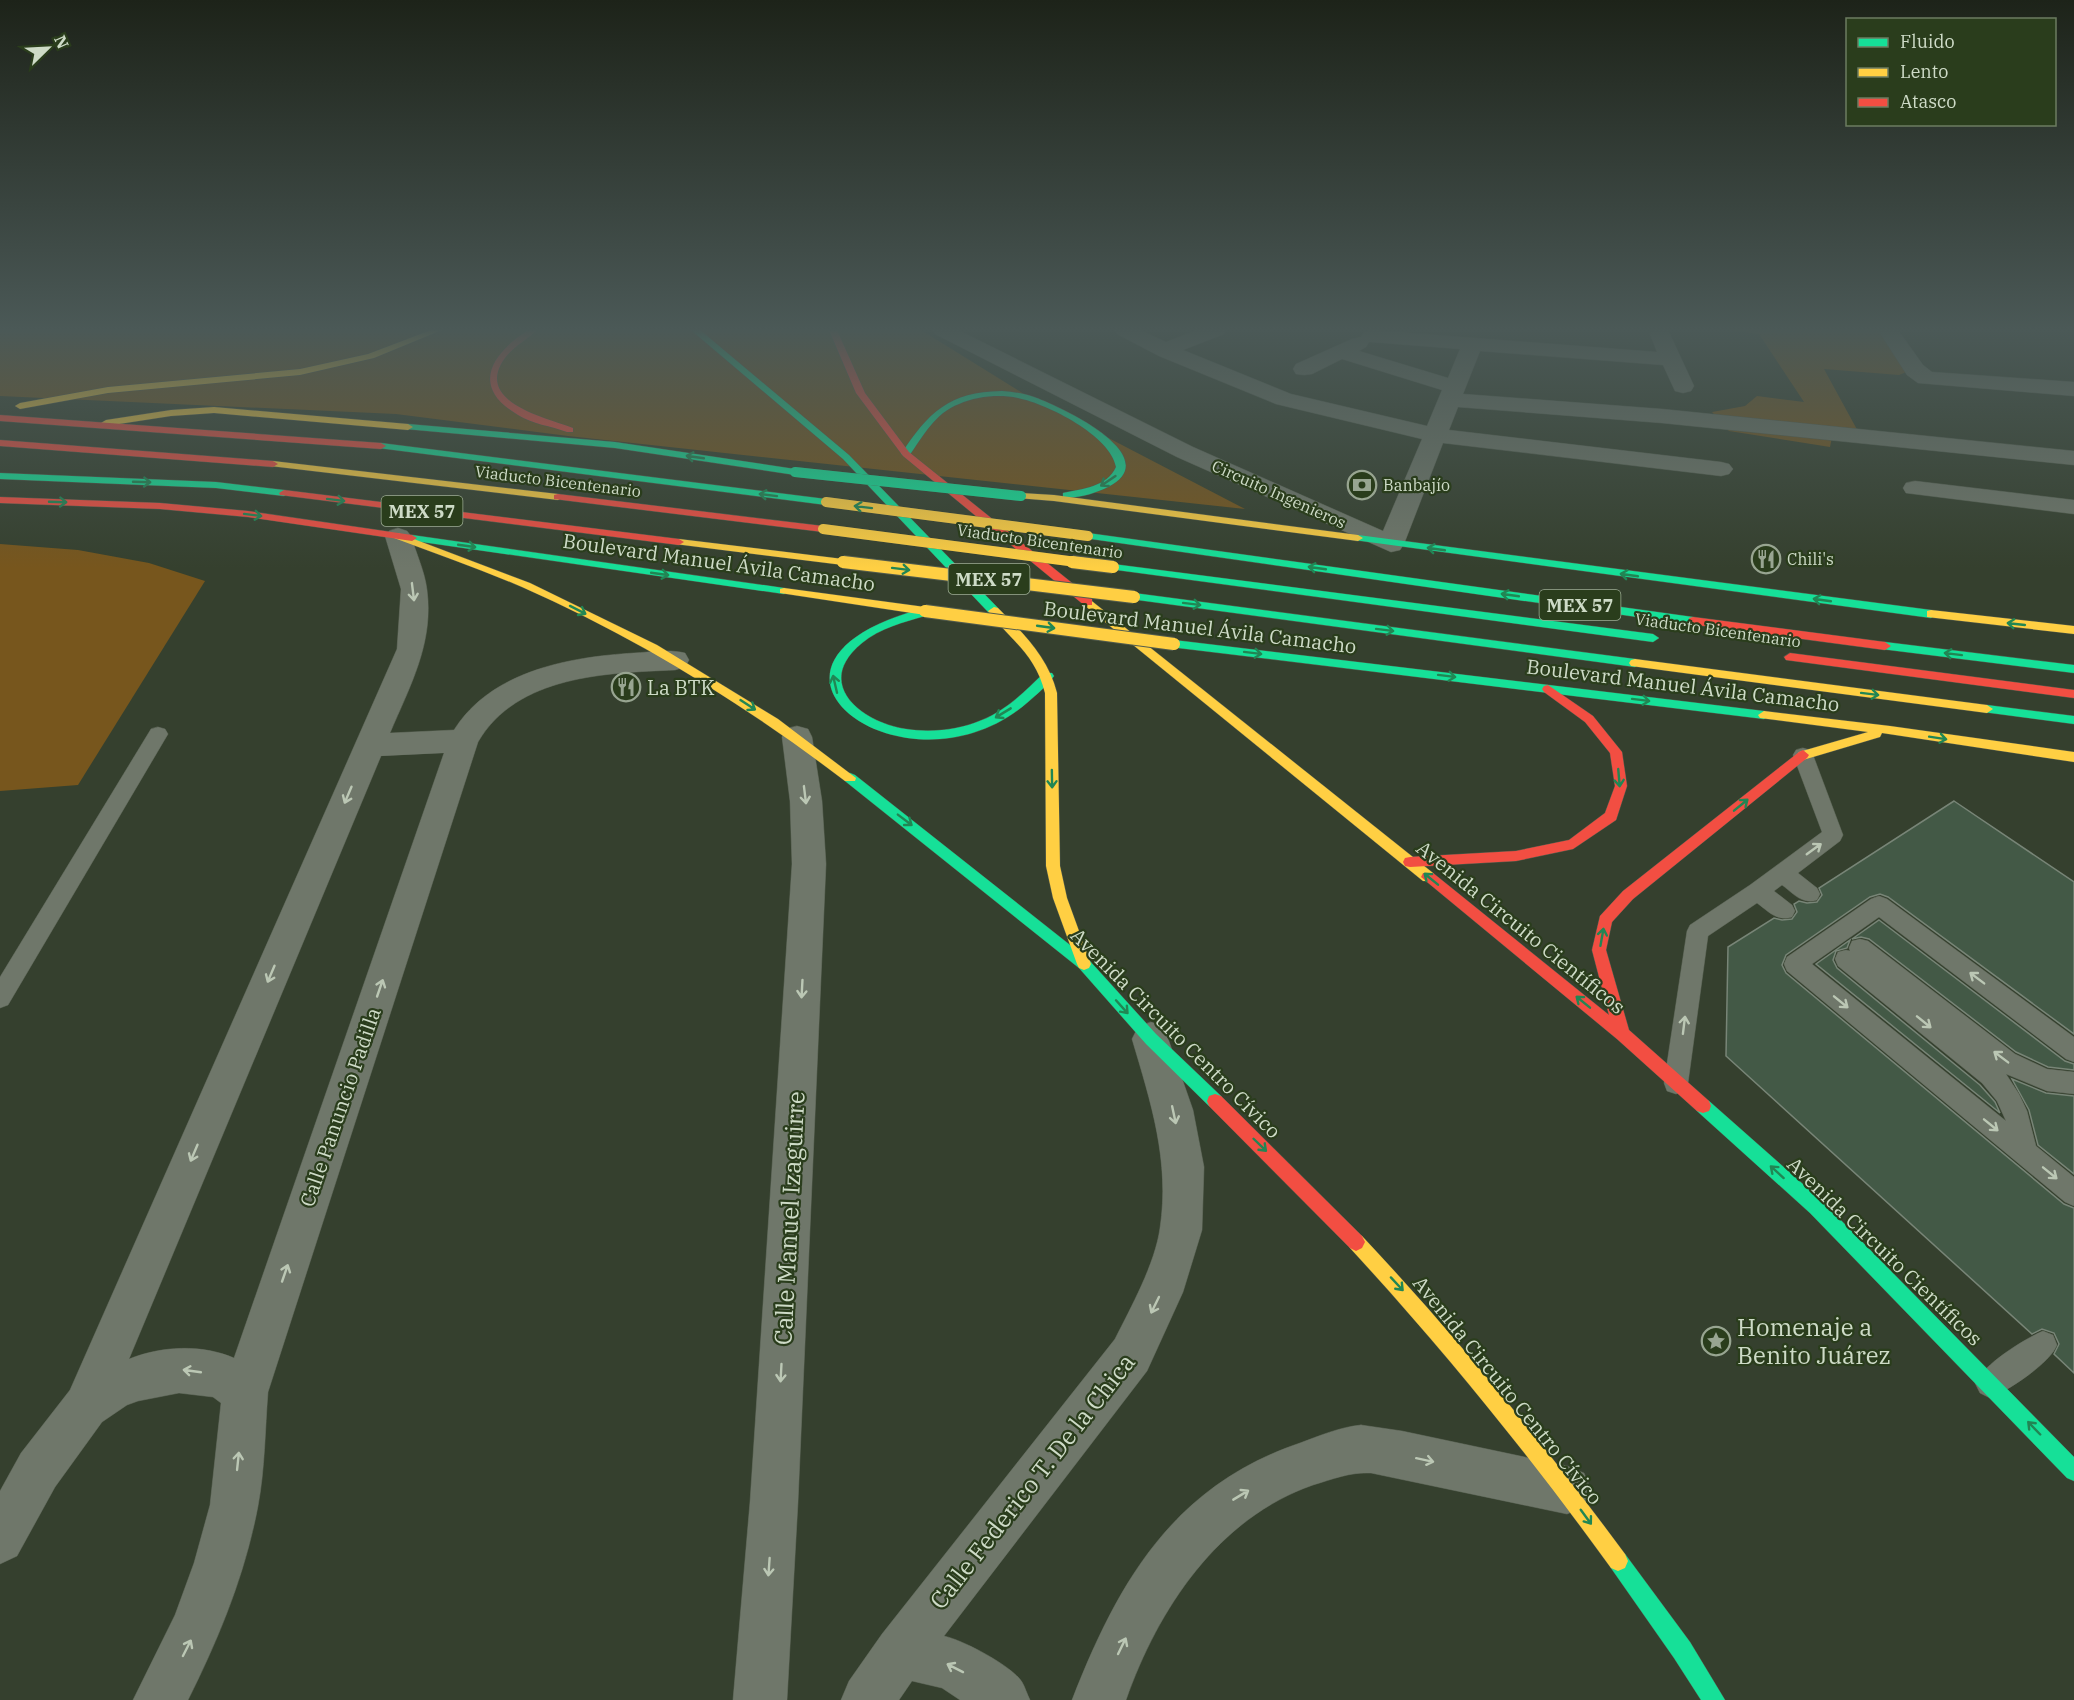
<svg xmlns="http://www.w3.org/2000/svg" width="2074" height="1700" viewBox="0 0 2074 1700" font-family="'IBM Plex Serif',serif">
<rect width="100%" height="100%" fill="#35402e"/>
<g fill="#77561d">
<polygon points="0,330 921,330 1024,394 1245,509 568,436 396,414 0,396"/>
<polygon points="1729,330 1892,330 1919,367 1899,375 1824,369 1860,435 1833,432 1830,447 1729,431 1712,412 1745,406 1757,396 1804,402 1759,334"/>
<polygon points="0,544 78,550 149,563 205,581 78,785 0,791"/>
</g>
<g fill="#435946" stroke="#788577" stroke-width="1.5">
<polygon points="1954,801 2074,882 2074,1034 1888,897 1880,894 1870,897 1786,955 1782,965 1786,973 2064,1204 2074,1208 2074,1373 2054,1354 2059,1344 2054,1333 2042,1329 2032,1334 1726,1056 1728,947 1774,918 1782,920 1792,919 1797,912 1794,904 1799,901 1807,903 1817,902 1822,895 1819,888"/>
<polygon points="1879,920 2065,1061 2074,1064 2074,1070 2048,1067 2016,1052 1869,939 1861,937 1852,939"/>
<polygon points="1850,940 1847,948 1836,951 1833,960 1837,968 1980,1085 1995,1102 2000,1113 1816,964"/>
<polygon points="2012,1079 2046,1093 2074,1096 2074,1174 2038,1145 2029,1110"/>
</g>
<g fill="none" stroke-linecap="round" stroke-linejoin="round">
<g stroke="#535c4d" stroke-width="1">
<g id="lane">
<polygon points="158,727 165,729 168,734 8,1005 0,1008 0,977 151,729"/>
<path d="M 1803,748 L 1810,750 L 1813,755 L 1843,835 L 1840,841 L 1798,873 L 1817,888 L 1820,894 L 1817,900 C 1802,905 1793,893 1782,885 L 1774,891 L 1792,905 L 1795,911 L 1792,917 C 1777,922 1768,911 1757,903 L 1708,936 L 1688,1083 L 1685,1091 L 1676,1094 L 1667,1091 L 1664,1083 L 1687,931 L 1690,925 L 1750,885 L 1822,832 L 1793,755 L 1796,750 Z"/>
<polygon points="1879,896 1887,899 2074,1037 2074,1062 2066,1059 1879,917 1812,964 2006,1121 1997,1101 1982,1083 1838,966 1835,959 1838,952 1846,950 1850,951 1849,948 1852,941 1860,939 1868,941 2015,1054 2047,1069 2074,1072 2074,1094 2047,1091 2006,1074 2019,1094 2027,1111 2036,1146 2074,1177 2074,1206 2065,1202 1787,971 1784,964 1787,957 1871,899"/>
<path d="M 2043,1331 L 2053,1335 L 2057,1345 C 2050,1363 2009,1390 1990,1398 L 1980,1393 L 1975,1383 C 1983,1365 2024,1339 2043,1331 Z"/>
</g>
</g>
<g stroke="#535c4d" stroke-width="1">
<g id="street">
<path d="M 932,330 L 958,330 L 1193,447 L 1383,531 L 1422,439 L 1276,404 L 1159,356 L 1117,334 L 1114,330 L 1140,330 L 1166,342 L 1197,330 L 1227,330 L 1224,334 L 1183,350 L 1291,394 L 1427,426 L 1442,390 L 1342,359 L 1312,374 L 1304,375 L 1296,374 L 1293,369 L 1296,364 L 1352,339 L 1361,337 L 1364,332 L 1371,330 L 1657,352 L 1650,334 L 1652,330 L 1668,330 L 1694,386 L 1691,391 L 1683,393 L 1675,391 L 1663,365 L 1480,351 L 1463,394 L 1662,409 L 2074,451 L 2074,465 L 1662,423 L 1458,407 L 1449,430 L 1721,462 L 1729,464 L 1733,469 L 1729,474 L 1721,476 L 1443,443 L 1404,544 L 1400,550 L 1391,552 L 1177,457 L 935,334 ZM 1369,342 L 1371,342 L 1460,349 L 1448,378 L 1359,351 L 1366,347 Z"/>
<polygon points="1882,330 1898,330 1923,365 1932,372 2074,382 2074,396 1918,383 1907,375 1880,333"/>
<polygon points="1915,481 2074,500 2074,514 1906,493 1903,488 1906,483"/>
<path d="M 398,528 L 407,531 L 411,536 C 416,553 425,572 427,590 C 434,643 410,686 390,733 L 454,730 C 491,671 569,657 634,653 C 651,652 669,649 685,653 L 689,660 L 685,667 L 675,670 C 607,673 517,675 478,742 L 268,1392 C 265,1430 265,1469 258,1506 C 245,1575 219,1638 188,1700 L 133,1700 L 175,1615 L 194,1563 L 210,1505 L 221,1403 L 213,1397 L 179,1393 L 138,1401 L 127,1405 L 102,1422 L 55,1487 L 17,1556 L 0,1564 L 0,1491 L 21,1453 L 70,1390 L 397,649 L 401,589 L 385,536 L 389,531 ZM 444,753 L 234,1358 C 201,1344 162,1346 129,1359 L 381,756 Z"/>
<polygon points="797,726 808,729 812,737 822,801 826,864 798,1502 787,1700 733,1700 750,1502 792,864 790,801 782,737 786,729"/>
<path d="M 1151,1022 L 1164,1027 L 1193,1110 L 1204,1167 L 1202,1230 L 1183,1292 L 1147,1371 L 944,1636 C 963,1640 1012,1666 1022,1682 C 1025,1687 1027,1694 1030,1700 L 960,1700 L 942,1688 L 912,1681 L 899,1700 L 841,1700 L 849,1681 L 882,1634 L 1115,1339 C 1131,1307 1155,1264 1160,1228 C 1170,1161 1151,1103 1132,1039 L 1138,1027 Z"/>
<path d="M 1361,1425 L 1402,1431 L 1567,1466 L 1584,1473 L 1591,1490 L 1584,1507 L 1567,1514 L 1371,1473 C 1350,1472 1333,1479 1313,1485 C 1218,1518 1158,1609 1126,1700 L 1072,1700 C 1118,1582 1173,1486 1300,1443 C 1319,1436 1340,1427 1361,1425 Z"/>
</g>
</g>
<g stroke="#535c4d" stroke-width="1">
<g id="fast">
<polygon points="691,330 700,330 849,455 998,608 998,614 990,614 843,459"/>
<path d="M 1002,391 C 1013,392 1023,393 1034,397 C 1059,406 1168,456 1108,487 C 1096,493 1077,499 1063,497 L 1063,493 C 1082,489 1107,487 1116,467 C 1111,436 1048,404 1018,398 C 1000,394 977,396 959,404 C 935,413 923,436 909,456 L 901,454 C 929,412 949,392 1002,391 Z"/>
<polygon points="408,424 615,442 795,469 800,472 795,475 615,448 405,429 405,425"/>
<polygon points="381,443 826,499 831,502 826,505 378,448 376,446"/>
<polygon points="0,473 216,482 284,490 289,493 284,496 216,488 0,479"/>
<polygon points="1088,533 1693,617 1699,621 1693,625 1084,538 1084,534"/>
<polygon points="412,535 784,588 789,591 784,594 408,540 408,536"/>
<polygon points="1358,535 1931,610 1937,614 1931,618 1354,540 1353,538"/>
<polygon points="1113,564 1653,634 1659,638 1653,642 1109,569 1109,565"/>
<polygon points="1134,593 1635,659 1641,663 1635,667 1130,599 1128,597"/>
<path d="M 921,609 L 925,610 L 925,616 C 904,622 880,628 862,643 C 813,683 860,722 906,729 C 931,733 959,730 982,720 C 1007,710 1025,691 1044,673 L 1052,673 L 1054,676 C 1047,686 1037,694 1028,702 C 909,806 713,666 921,609 Z"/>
<polygon points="1174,640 1764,711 1770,715 1764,719 1170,647 1170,641"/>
<polygon points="1885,642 2074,665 2074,673 1881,649 1879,646 1881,643"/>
<polygon points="1987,705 2074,716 2074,724 1983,712 1981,709"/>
<polygon points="850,773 855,775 1089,960 1156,1034 1221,1096 1223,1101 1221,1106 1215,1108 1209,1106 1146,1044 1079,968 845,781 844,778 845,775"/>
<polygon points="1703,1099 1709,1101 1822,1201 2074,1457 2074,1481 2067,1478 1810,1213 1697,1111 1695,1106 1697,1101"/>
<polygon points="1618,1551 1625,1554 1690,1642 1725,1700 1701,1700 1674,1658 1611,1568 1608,1561 1611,1554"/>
</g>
</g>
<g stroke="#535c4d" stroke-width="1">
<g id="slow">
<polygon points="431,330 442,330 374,358 300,375 108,393 20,409 15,406 20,403 108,387 300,369 368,354"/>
<polygon points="214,407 408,424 413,427 408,430 214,413 171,416 106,426 101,423 106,420 171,410"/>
<polygon points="273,461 558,494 563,497 558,500 270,466 270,462"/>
<polygon points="1021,493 1054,495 1358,535 1363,538 1358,541 1054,501 1017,498 1016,496"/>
<path d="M 398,533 L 530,583 L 657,645 L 778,719 L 856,778 L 855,781 L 845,781 C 745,705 638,638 522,587 C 480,569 437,554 394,538 L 394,534 Z"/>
<polygon points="679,539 843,559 848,562 843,565 675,544 674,542"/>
<polygon points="784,588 925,607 931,611 925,615 780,593 780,589"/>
<polygon points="1088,598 1433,873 1435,877 1433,881 1423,881 1084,605 1084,599"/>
<path d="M 994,607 L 998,608 C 1024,634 1048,657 1057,693 L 1060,866 L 1067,898 L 1091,964 L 1089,968 L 1084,970 L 1079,968 L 1077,964 L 1053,898 L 1046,866 L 1045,693 C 1035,653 1011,641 988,611 Z"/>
<polygon points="1931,610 2074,626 2074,634 1927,617 1927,611"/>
<polygon points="1635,659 1987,705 1993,709 1987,713 1631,666 1629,663 1631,660"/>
<polygon points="1764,711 1890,726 2074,752 2074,762 1882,733 1880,737 1803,760 1797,755 1799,752 1868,732 1760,718 1758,715"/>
<path d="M 1356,1233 L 1362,1236 C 1457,1337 1543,1443 1625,1554 L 1628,1561 L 1625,1568 L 1618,1571 L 1611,1568 C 1530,1456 1444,1350 1350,1248 L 1347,1242 L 1350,1236 Z"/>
</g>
</g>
<g stroke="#535c4d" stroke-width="1">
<g id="jam">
<path d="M 528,330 L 537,330 C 527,340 514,346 505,358 C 473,402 546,418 573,428 L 573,432 L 567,432 C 551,426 532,424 518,415 C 470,387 491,354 528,330 Z"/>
<polygon points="829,330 837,330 865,393 909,452 1092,599 1092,605 1084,605 903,456 856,393"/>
<polygon points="0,415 381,443 386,446 381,449 0,421"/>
<polygon points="0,440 273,461 278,464 273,467 0,446"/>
<polygon points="284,490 679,539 684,542 679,545 280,495 279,493"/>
<polygon points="558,494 823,526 828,529 823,532 554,499 554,495"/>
<polygon points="0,497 160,503 248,511 412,535 417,538 412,541 248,517 160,509 0,503"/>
<polygon points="1693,617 1885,642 1891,646 1885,650 1689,624 1689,618"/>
<polygon points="1790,653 2074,690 2074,698 1786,660 1784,657"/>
<polygon points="1548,685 1593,716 1622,752 1627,786 1616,820 1573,849 1516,861 1410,867 1405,866 1403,862 1405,858 1410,857 1516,851 1569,840 1605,813 1615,786 1610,753 1585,722 1544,692 1542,689 1544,686"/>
<polygon points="1803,750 1809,755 1807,758 1633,899 1612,922 1606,950 1629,1030 1709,1101 1711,1106 1709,1111 1703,1113 1697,1111 1617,1039 1421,877 1423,873 1433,873 1609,1015 1592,950 1600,916 1623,891 1799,752"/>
<polygon points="1215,1094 1221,1096 1362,1236 1365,1242 1362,1248 1356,1251 1350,1248 1209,1106 1207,1101 1209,1096"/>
</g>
</g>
<use href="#lane" fill="#6f776a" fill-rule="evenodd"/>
<use href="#street" fill="#6f776a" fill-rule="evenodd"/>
<use href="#fast" fill="#16e098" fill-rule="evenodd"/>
<use href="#slow" fill="#ffcf43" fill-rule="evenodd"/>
<use href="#jam" fill="#f24e42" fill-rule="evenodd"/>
<g stroke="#535c4d" stroke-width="10" stroke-linecap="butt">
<polyline id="fast-bridge" points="795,472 1021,496"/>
</g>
<g stroke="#535c4d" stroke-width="10" stroke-linecap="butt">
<g id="slow-bridge-far1">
<polyline points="826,502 1088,536"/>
<polyline points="823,529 1084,563"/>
<polyline points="843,562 853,563"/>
</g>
</g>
<g stroke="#535c4d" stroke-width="14" stroke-linecap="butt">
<g id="slow-bridge">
<polyline points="843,562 1134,597"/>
<polyline points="1072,562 1113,567"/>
<polyline points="925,611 1174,644"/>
</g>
</g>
<use href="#fast-bridge" stroke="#16e098" stroke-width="10"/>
<use href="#slow-bridge-far1" stroke="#ffcf43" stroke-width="10"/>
<use href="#slow-bridge" stroke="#ffcf43" stroke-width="12"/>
</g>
<defs><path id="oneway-shaft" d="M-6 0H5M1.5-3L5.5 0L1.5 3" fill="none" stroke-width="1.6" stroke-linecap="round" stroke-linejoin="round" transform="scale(1.5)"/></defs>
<g stroke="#218654">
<use href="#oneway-shaft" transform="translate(695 457) rotate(-172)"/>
<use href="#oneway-shaft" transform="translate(1108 481) rotate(146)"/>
<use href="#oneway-shaft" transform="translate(142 482) rotate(2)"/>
<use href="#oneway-shaft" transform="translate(768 495) rotate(-173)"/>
<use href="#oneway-shaft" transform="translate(336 500) rotate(7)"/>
<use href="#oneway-shaft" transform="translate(58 502) rotate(2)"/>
<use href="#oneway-shaft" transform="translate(863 507) rotate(-173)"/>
<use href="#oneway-shaft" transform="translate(253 515) rotate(7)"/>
<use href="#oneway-shaft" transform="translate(467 546) rotate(8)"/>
<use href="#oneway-shaft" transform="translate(1436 549) rotate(-172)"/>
<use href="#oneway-shaft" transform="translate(1317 568) rotate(-172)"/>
<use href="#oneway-shaft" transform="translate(901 569) rotate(7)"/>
<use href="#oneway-shaft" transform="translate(660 574) rotate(8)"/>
<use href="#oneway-shaft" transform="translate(1629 575) rotate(-172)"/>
<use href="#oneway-shaft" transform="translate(1510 595) rotate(-172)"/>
<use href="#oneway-shaft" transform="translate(1822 600) rotate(-172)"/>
<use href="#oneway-shaft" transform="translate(1192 604) rotate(7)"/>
<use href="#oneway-shaft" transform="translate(578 610) rotate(27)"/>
<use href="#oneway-shaft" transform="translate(2016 624) rotate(-174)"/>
<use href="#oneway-shaft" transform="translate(1046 627) rotate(8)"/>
<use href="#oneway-shaft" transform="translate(1385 630) rotate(7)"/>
<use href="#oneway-shaft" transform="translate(1253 653) rotate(7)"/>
<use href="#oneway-shaft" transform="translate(1953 654) rotate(-173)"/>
<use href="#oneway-shaft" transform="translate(1447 676) rotate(7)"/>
<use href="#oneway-shaft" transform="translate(835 684) rotate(-103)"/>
<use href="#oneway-shaft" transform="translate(1870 694) rotate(7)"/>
<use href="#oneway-shaft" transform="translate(1641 700) rotate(7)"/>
<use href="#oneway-shaft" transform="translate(748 705) rotate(33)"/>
<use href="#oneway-shaft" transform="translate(1003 713) rotate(149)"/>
<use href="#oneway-shaft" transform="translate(1938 738) rotate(9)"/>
<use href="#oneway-shaft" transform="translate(1619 778) rotate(85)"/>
<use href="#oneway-shaft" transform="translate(1052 779) rotate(89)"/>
<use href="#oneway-shaft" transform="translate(1741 805) rotate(-39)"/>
<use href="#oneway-shaft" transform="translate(905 820) rotate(37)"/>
<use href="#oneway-shaft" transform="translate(1431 879) rotate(-141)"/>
<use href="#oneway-shaft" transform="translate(1602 937) rotate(-80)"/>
<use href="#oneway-shaft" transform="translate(1583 1002) rotate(-141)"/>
<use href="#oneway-shaft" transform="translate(1122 1007) rotate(48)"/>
<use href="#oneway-shaft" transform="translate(1260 1145) rotate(44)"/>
<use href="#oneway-shaft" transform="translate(1777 1172) rotate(-138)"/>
<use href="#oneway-shaft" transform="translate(1397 1284) rotate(47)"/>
<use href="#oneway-shaft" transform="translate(2034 1428) rotate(-134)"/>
<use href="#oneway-shaft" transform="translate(1586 1517) rotate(54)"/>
</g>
<g stroke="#bbc7b4">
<use href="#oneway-shaft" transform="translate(413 592) rotate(83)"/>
<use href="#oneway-shaft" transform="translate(348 795) rotate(113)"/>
<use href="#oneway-shaft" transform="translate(805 795) rotate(83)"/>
<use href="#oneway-shaft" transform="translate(1814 849) rotate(-36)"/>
<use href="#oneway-shaft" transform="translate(271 974) rotate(113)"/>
<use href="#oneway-shaft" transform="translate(1977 978) rotate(-143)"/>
<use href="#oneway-shaft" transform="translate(380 988) rotate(-71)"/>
<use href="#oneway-shaft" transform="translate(802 989) rotate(93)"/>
<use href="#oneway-shaft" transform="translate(1841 1002) rotate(39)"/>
<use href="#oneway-shaft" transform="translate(1924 1022) rotate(39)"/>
<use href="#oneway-shaft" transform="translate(1684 1025) rotate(-83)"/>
<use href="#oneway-shaft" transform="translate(2001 1057) rotate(-143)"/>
<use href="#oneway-shaft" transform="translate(1174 1115) rotate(78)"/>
<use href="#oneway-shaft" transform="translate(1991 1125) rotate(39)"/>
<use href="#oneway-shaft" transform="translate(194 1153) rotate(113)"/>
<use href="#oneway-shaft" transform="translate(2050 1173) rotate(39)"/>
<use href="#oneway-shaft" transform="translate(285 1273) rotate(-71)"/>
<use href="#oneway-shaft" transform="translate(1155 1305) rotate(116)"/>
<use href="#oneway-shaft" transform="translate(192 1371) rotate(-172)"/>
<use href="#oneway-shaft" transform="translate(781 1373) rotate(93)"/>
<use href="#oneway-shaft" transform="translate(1425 1460) rotate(12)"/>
<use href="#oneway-shaft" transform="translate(238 1461) rotate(-84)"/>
<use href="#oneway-shaft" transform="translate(1241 1495) rotate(-31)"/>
<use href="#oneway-shaft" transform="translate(769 1567) rotate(94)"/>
<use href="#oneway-shaft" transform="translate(1122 1646) rotate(-64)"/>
<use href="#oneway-shaft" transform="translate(187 1648) rotate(-63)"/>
<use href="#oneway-shaft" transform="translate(955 1668) rotate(-153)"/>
</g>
<linearGradient id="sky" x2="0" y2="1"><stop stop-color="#1d2319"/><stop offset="0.58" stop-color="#4b5957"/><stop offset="1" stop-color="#4b5957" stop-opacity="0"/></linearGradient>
<rect width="2074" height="568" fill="url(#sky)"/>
<defs>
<g id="bank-ring" transform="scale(1.5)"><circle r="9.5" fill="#2a3d1c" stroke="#98a591" stroke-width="1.5"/><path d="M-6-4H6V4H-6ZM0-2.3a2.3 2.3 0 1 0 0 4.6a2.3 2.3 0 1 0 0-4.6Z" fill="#98a591"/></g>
<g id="restaurant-ring" transform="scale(1.5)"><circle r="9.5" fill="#2a3d1c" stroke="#98a591" stroke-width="1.5"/><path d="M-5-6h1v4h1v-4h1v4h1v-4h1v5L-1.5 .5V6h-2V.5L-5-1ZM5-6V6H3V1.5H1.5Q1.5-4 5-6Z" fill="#98a591"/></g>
<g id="sight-ring" transform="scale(1.5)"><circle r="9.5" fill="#2a3d1c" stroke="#98a591" stroke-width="1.5"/><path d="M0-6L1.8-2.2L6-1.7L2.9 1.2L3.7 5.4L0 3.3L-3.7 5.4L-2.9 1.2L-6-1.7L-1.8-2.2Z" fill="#98a591"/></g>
</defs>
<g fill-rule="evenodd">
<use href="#bank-ring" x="1362" y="485"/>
<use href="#restaurant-ring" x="1766" y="559"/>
<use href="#restaurant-ring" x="626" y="687"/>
<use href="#sight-ring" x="1716" y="1341"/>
</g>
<g text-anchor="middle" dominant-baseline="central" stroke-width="4.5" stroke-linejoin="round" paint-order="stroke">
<g font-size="16" fill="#cedbc7" stroke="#2a3d1c">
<text transform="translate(558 481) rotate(7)">Viaducto Bicentenario</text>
<text transform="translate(1279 494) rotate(24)">Circuito Ingenieros</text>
<text transform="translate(1040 541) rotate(8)">Viaducto Bicentenario</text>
<text transform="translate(1718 630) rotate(8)">Viaducto Bicentenario</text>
</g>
<g font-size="16" fill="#cedbc7" stroke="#2a3d1c" text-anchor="start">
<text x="1383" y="485">Banbajío</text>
<text x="1787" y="559">Chili's</text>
</g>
<g fill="#2a3d1c" stroke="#9dac94" stroke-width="1.5">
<rect x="381.5" y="496" width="81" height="30" rx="4.5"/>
<rect x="948.5" y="564" width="81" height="30" rx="4.5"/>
<rect x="1539.5" y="590" width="81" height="30" rx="4.5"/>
</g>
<g font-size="18" font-weight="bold" fill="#cedbc7">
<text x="422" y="511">MEX 57</text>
<text x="989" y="579">MEX 57</text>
<text x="1580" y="605">MEX 57</text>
</g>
<g font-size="20" fill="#cedbc7" stroke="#2a3d1c">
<text transform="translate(719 562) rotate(8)">Boulevard Manuel Ávila Camacho</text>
<text transform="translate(1200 627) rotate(7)">Boulevard Manuel Ávila Camacho</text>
<text transform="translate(1683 685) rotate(7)">Boulevard Manuel Ávila Camacho</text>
<text transform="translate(1521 927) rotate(39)">Avenida Circuito Científicos</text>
<text transform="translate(1176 1033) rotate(45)">Avenida Circuito Centro Cívico</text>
<text transform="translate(340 1107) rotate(-71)">Calle Panuncio Padilla</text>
<text transform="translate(1885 1251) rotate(44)">Avenida Circuito Científicos</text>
<text transform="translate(1508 1390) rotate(51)">Avenida Circuito Centro Cívico</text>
</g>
<g font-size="20" fill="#cedbc7" stroke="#2a3d1c" text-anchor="start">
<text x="647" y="687">La BTK</text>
</g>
<g font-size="24" fill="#cedbc7" stroke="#2a3d1c">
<text transform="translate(789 1218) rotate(-87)">Calle Manuel Izaguirre</text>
<text transform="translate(1032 1481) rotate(-52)">Calle Federico T. De la Chica</text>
</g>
<g font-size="24" fill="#cedbc7" stroke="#2a3d1c" text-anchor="start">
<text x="1737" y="1327">Homenaje a<tspan x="1737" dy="28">Benito Juárez</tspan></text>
</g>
</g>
<rect x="1846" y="18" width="210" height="108" fill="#2a3d1c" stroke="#6c7c60" stroke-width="1.5"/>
<rect x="1858" y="38" width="30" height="9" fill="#16e098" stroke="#6c7c60" stroke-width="1.5"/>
<text x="1900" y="48" font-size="18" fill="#cedbc7">Fluido</text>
<rect x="1858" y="68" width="30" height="9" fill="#ffcf43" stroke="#6c7c60" stroke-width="1.5"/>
<text x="1900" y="78" font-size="18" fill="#cedbc7">Lento</text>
<rect x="1858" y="98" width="30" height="9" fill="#f24e42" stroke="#6c7c60" stroke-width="1.5"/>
<text x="1900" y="108" font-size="18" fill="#cedbc7">Atasco</text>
<g transform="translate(48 48) rotate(66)" stroke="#2a3d1c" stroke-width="4.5" paint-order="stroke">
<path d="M0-4.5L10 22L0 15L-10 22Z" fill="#cedbc7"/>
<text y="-9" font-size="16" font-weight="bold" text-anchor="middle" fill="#cedbc7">N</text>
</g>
</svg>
